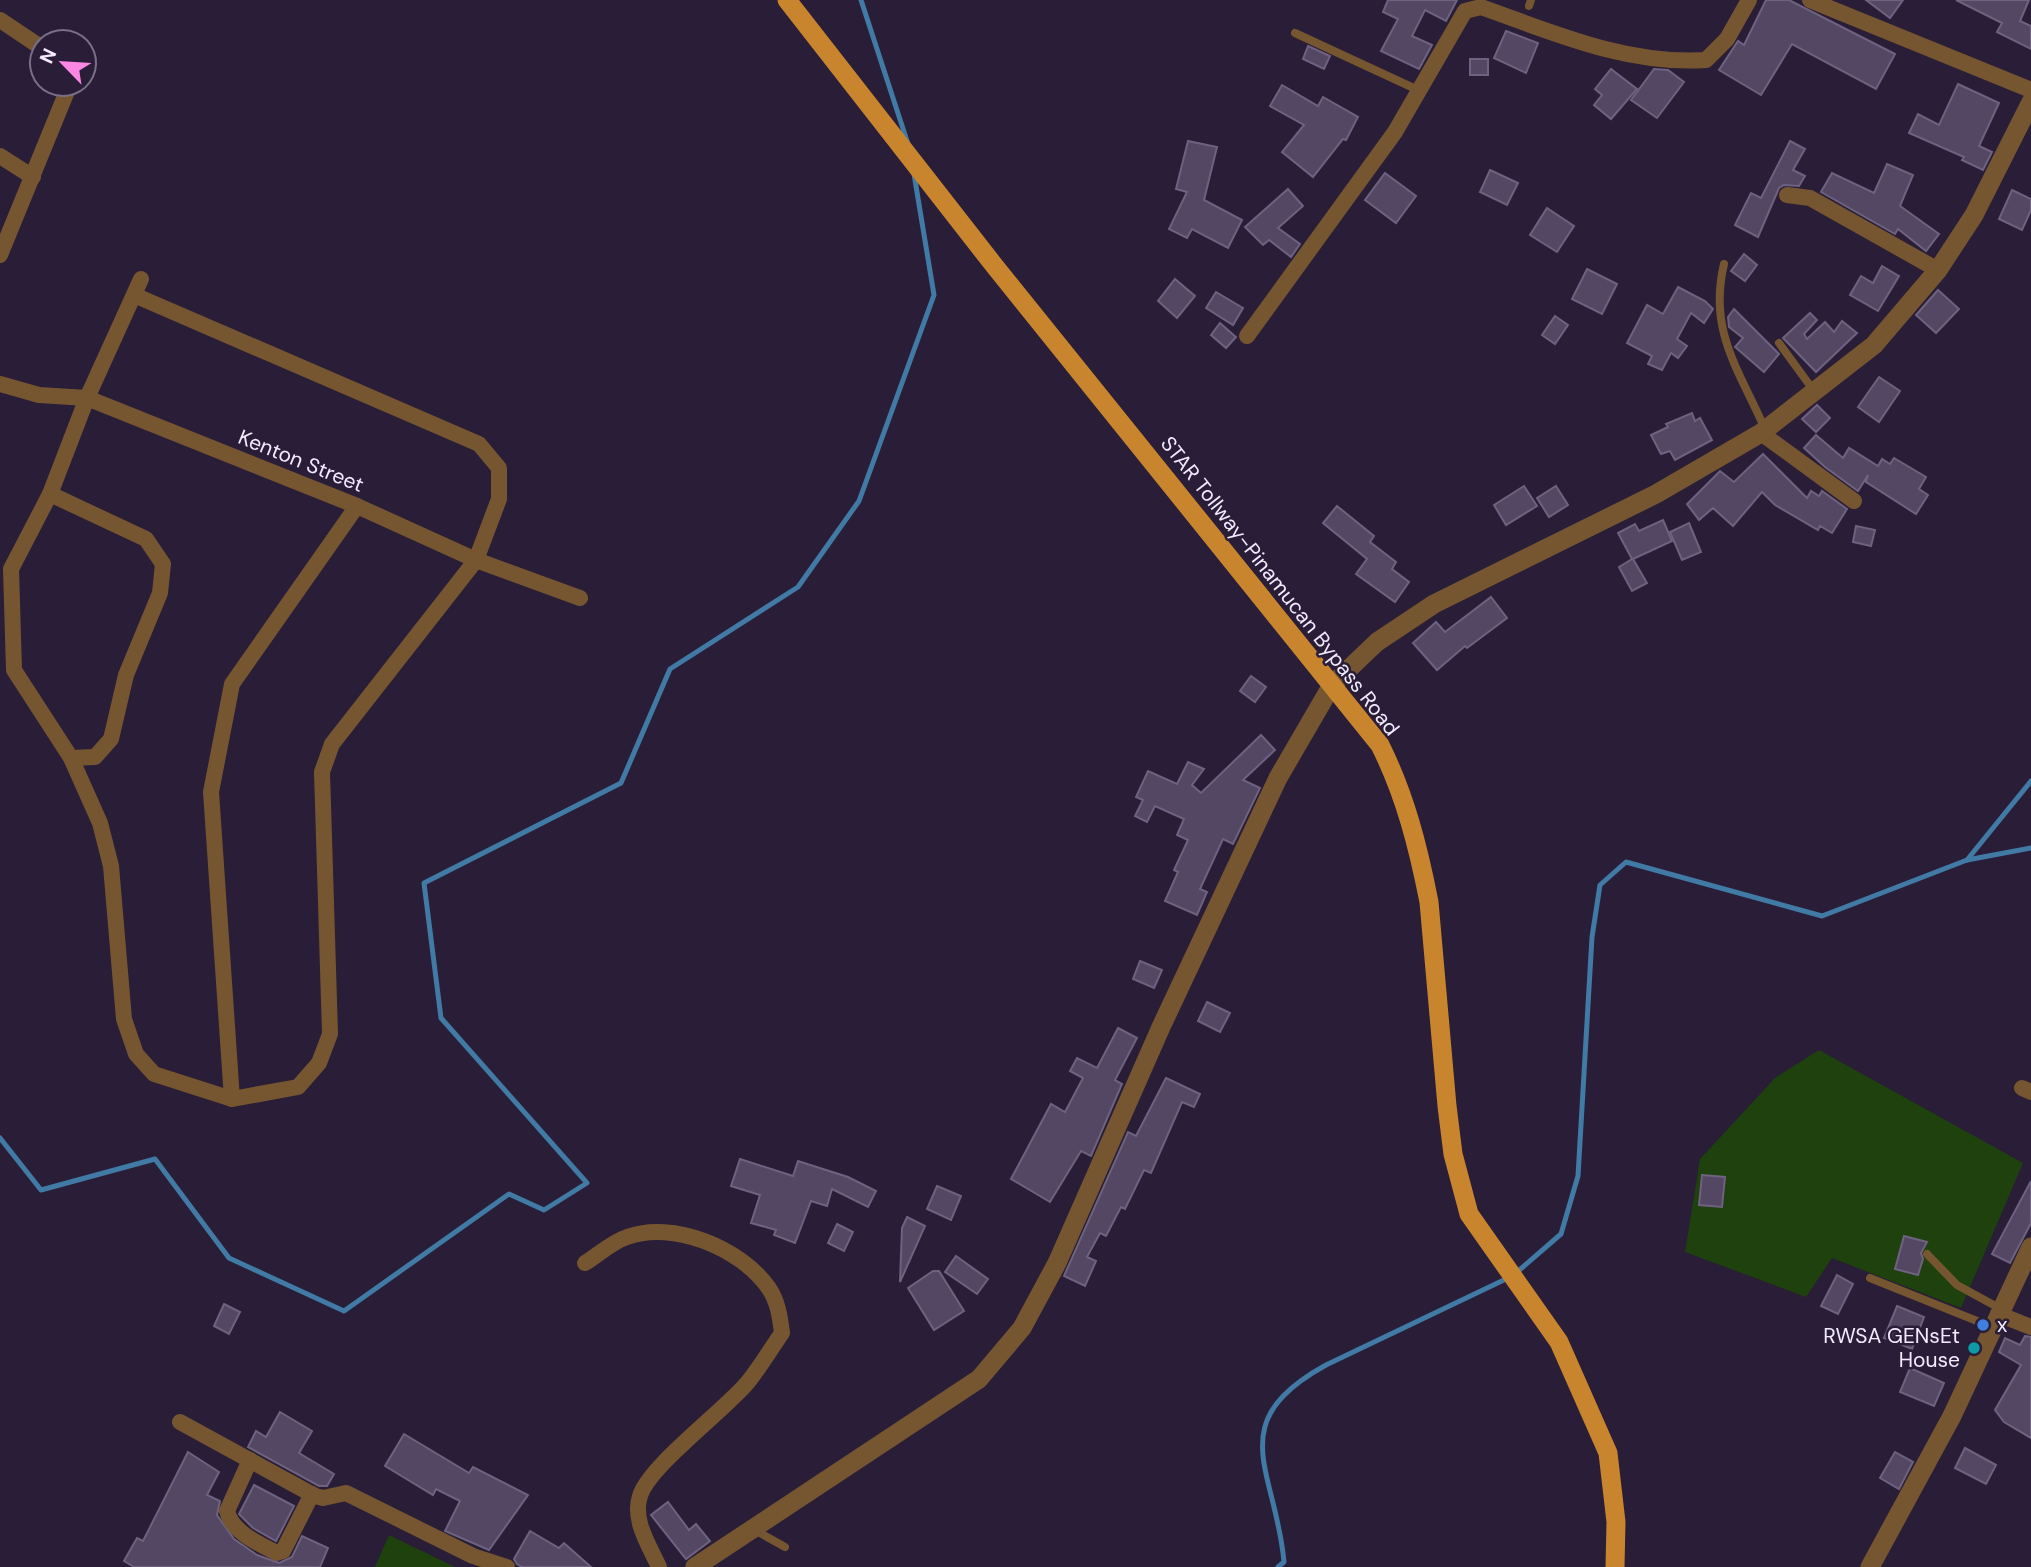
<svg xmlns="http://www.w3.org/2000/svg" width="2031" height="1567" viewBox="0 0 2031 1567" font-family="'DM Sans',sans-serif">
<rect width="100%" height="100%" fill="#291d37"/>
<g fill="#1e410e">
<polygon points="1819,1050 2023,1163 1961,1308 1832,1258 1806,1297 1685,1252 1700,1159 1775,1078"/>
<polygon points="389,1535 455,1567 375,1567"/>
</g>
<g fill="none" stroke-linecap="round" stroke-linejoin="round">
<g stroke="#407aa5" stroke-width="5">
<polyline points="861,0 909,147"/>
<polyline points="1967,860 2031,848"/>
<polyline points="0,1138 41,1190 155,1159 229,1258 344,1311 509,1194 544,1210 587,1183 441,1018 424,883 621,783 670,669 798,587 859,501 934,295 914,174"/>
<polyline points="1516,1273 1561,1234 1578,1176 1592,937 1600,885 1626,862 1822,916 1967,860 2031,781"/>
<path d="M 1278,1567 L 1284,1562 C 1276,1470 1221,1423 1326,1365 L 1508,1278"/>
</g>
</g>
<g fill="#534764" stroke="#6e6280" stroke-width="2">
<polygon points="1388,0 1457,0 1446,21 1425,10 1412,36 1432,45 1419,69 1381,51 1398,19 1383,12"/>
<polygon points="1766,0 1789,0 1895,54 1876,89 1792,44 1761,95 1719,70 1738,41 1744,45"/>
<polygon points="1866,0 1903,0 1890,18"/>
<polygon points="1956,0 2029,0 2020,21 2031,26 2031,49 1997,32 2002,23"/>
<polygon points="1506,31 1538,43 1526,73 1494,58"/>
<polygon points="1308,46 1330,56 1324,69 1303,59"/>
<rect x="1470" y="59" width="18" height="16"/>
<polygon points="1611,69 1637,89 1611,119 1594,105 1602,95 1595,89"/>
<polygon points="1654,69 1668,70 1684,82 1657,118 1631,100"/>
<polygon points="1958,84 1999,103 1979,146 1992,152 1983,170 1962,160 1964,157 1909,133 1918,114 1939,125"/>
<polygon points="1282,85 1318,106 1323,97 1358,117 1346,140 1343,139 1313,177 1282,152 1304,125 1270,106"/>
<polygon points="1188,141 1217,147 1204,200 1242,220 1228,248 1192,229 1187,238 1169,229 1187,192 1176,189"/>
<polygon points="1790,141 1805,149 1793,170 1805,176 1799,186 1784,185 1779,188 1758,237 1735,225 1751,193 1761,198"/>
<polygon points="1887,164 1913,175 1900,206 1939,234 1926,251 1898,229 1895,234 1821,192 1832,173 1874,193"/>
<polygon points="1490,170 1518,183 1507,205 1480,192"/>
<polygon points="1385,173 1416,196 1396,223 1365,200"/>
<polygon points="1288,189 1303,206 1278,228 1300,244 1291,257 1269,240 1263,245 1245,227"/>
<polygon points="2012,190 2031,199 2031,210 2022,230 1999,219"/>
<polygon points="1547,208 1574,226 1557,252 1530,235"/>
<polygon points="1744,254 1757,265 1745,281 1731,271"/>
<polygon points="1882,266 1899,276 1878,311 1850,295 1861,276 1873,283"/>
<polygon points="1587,269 1617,284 1602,314 1572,299"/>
<polygon points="1175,279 1195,296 1177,318 1158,301"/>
<polygon points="1678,287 1705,301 1713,309 1704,323 1691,313 1677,339 1687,346 1678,358 1671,353 1662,370 1648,364 1652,356 1627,343 1647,305 1663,314"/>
<polygon points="1938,290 1959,309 1936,333 1916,315"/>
<polygon points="1216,292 1243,308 1233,325 1206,308"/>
<polygon points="1734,309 1779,354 1764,372 1735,347 1743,338 1729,327 1728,317"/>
<polygon points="1810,313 1817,320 1804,334 1807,339 1825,322 1834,332 1842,321 1857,333 1816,372 1783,338"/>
<polygon points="1555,316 1568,325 1555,344 1542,335"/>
<polygon points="1220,323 1236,337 1226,348 1211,335"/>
<polygon points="1879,377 1900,391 1879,422 1858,407"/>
<polygon points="1817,405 1830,418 1816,432 1802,419"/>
<polygon points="1692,413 1695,421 1700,418 1712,440 1675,460 1670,451 1661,454 1651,435 1668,427 1666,424"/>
<polygon points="1816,435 1843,458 1849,448 1878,466 1882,459 1890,464 1894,458 1926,477 1919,489 1928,495 1916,514 1866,482 1868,475 1858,491 1825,467 1804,448"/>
<polygon points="1763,454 1807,498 1811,491 1819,496 1822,491 1847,509 1832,533 1820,526 1818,530 1775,505 1762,492 1733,526 1713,508 1699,520 1687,504 1720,471 1734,482"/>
<polygon points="1524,486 1537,506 1506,525 1494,505"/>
<polygon points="1556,486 1568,505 1549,517 1537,498"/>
<polygon points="1337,506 1374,536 1370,542 1396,562 1392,569 1409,582 1395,602 1356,574 1367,559 1323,523"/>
<polygon points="1663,520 1672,541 1633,559 1647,583 1632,591 1619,567 1632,559 1618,533 1635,524 1639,531"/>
<polygon points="1689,523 1701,552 1682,560 1670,532"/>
<polygon points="1856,526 1875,530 1871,546 1853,542"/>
<polygon points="1491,597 1507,618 1467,648 1465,646 1437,670 1413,643 1436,622 1445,632"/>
<polygon points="1251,676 1266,687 1255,702 1240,691"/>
<polygon points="1261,735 1275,750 1243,780 1260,788 1233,844 1223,839 1200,889 1207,892 1197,915 1165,901 1178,872 1174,870 1188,840 1177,835 1184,819 1155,806 1147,822 1135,816 1143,800 1136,797 1148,771 1177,784 1188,762 1204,769 1192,785 1201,793"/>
<polygon points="1140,961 1162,970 1154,988 1133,979"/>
<polygon points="1207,1002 1230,1013 1220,1032 1198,1021"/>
<polygon points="1118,1028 1137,1038 1115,1080 1122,1084 1091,1156 1081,1151 1050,1202 1011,1179 1051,1104 1065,1112 1083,1078 1070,1071 1077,1058 1097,1068"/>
<polygon points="1166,1078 1200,1094 1194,1107 1182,1102 1151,1173 1144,1170 1125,1209 1121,1207 1106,1236 1100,1233 1087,1257 1096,1261 1085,1286 1064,1276 1128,1132 1136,1136"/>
<polygon points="740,1159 793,1176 798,1161 848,1177 876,1191 868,1207 832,1189 827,1206 811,1201 795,1243 774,1235 776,1230 751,1223 760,1195 731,1186"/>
<polygon points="1702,1175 1725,1177 1722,1207 1699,1205"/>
<polygon points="2031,1181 2031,1223 2010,1263 1992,1254"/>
<polygon points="937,1186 961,1196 951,1220 927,1209"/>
<polygon points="907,1217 925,1226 900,1282 902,1228"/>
<polygon points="837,1224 853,1232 844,1251 828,1243"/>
<polygon points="1904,1236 1927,1242 1921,1253 1923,1259 1918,1275 1895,1269"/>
<polygon points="956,1256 988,1279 977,1294 945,1272"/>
<polygon points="933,1271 939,1271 964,1311 934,1330 908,1288"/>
<polygon points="1837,1275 1853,1284 1838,1314 1821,1306"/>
<polygon points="224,1304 240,1312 229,1334 214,1326"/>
<polygon points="1897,1306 1924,1317 1912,1349 1884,1338"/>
<polygon points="2025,1336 2031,1337 2031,1438 2004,1422 1995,1410 2021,1365 1999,1352 2005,1338 2020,1345"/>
<polygon points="1910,1368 1944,1383 1934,1406 1900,1392"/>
<polygon points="280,1412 312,1431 299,1453 334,1474 327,1486 319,1486 248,1447 256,1431 266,1437"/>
<polygon points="404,1434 469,1473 473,1467 528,1495 489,1550 445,1531 460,1501 436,1489 433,1495 385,1466"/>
<polygon points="1965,1448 1996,1465 1986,1484 1955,1468"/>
<polygon points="188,1452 219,1472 207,1495 220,1501 217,1515 234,1539 257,1555 279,1563 292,1557 302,1536 328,1548 320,1567 134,1567 124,1561 137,1538 143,1541"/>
<polygon points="1895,1452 1913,1462 1899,1489 1880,1478"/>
<polygon points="254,1485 294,1506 276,1541 253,1528 239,1514"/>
<polygon points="668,1502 689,1530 696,1524 710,1541 686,1559 651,1515"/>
<polygon points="530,1531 559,1548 564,1543 591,1567 522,1567 517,1564 514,1559"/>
</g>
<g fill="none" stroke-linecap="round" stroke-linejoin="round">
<g stroke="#765630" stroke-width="8">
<polyline points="1529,6 1531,0"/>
<polyline points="1295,33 1418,90"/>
<path d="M 1724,264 C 1708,331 1739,370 1765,429"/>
<polyline points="1779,343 1814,391"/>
<polyline points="1927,1254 1957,1285 2001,1309"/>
<polyline points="1870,1278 1992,1327"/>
<polyline points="753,1529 785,1547"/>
</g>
<g stroke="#765630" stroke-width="16">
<polyline points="1810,0 2031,90"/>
<polyline points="0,20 42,48"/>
<polyline points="0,156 33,177"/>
<polyline points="1787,195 1810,198 1938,270"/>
<polyline points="0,255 70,84"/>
<polyline points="134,295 479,444 499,468 499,499 476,560 332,744 322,772 330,1034 319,1063 298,1087 232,1099 154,1074 136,1054 124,1019 111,866 100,823 71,758 14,670 11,569 50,494 87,398 141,279"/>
<path d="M 1247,336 L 1395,132 L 1465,11 L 1481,7 C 1554,33 1627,65 1706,60 L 1727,39 L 1749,0"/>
<polyline points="0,384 39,395 87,398 357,506 476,560 580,598"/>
<polyline points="1761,433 1854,501"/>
<polyline points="50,494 146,539 163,564 160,593 126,675 111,739 95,757 71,758"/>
<polyline points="2022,1088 2031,1092"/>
<polyline points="232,1099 211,792 232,684 357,506"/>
<path d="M 585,1263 C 598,1255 612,1242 627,1237 C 673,1220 740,1248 768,1287 C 778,1301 780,1317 782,1333 C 770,1350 760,1367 748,1382 C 725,1410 649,1466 640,1496 C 632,1520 649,1545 659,1567"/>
<polyline points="1998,1314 2031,1327"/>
<polyline points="180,1422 315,1496 323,1498 346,1493 473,1556 507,1567"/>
<path d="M 250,1460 L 227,1511 C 232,1532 259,1544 277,1553 L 283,1551 L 312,1494"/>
</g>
<g stroke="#765630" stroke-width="19">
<polyline points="695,1567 979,1379 1022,1328 1057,1263 1161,1027 1278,778 1332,685 1377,642 1434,604 1656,494 1761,433 1874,345 1938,270 1974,215 2031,102"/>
<polyline points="1870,1567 1952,1416 2031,1247"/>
</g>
<path stroke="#c8852e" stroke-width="19" d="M 787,0 L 993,264 L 1380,745 C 1405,795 1418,846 1429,902 L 1447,1106 L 1453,1154 L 1469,1214 L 1559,1342 L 1608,1453 L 1616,1522 L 1615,1567"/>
</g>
<circle fill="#3f7fe0" stroke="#291d37" stroke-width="2.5" cx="1983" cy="1325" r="7"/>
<circle fill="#0f9aa8" stroke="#291d37" stroke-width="2.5" cx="1974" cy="1348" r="7"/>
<g text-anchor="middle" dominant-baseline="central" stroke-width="5" stroke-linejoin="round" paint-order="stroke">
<g font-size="21" fill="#f2ebfd" stroke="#291d37">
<text transform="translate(301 461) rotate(22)">Kenton Street</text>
<text transform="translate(1280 586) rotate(52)">STAR Tollway-Pinamucan Bypass Road</text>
</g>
<g font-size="21" fill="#f2ebfd" stroke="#291d37" text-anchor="start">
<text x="1997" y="1325">x</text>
<text x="1960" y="1336" text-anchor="end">RWSA GENsEt<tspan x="1960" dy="24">House</tspan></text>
</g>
</g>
<g transform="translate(63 63) rotate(295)"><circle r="33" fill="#291d37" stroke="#796f86" stroke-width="2"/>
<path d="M0-5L12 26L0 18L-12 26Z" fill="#fc86e3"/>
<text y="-10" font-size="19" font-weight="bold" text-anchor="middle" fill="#f2ebfd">N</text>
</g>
</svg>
